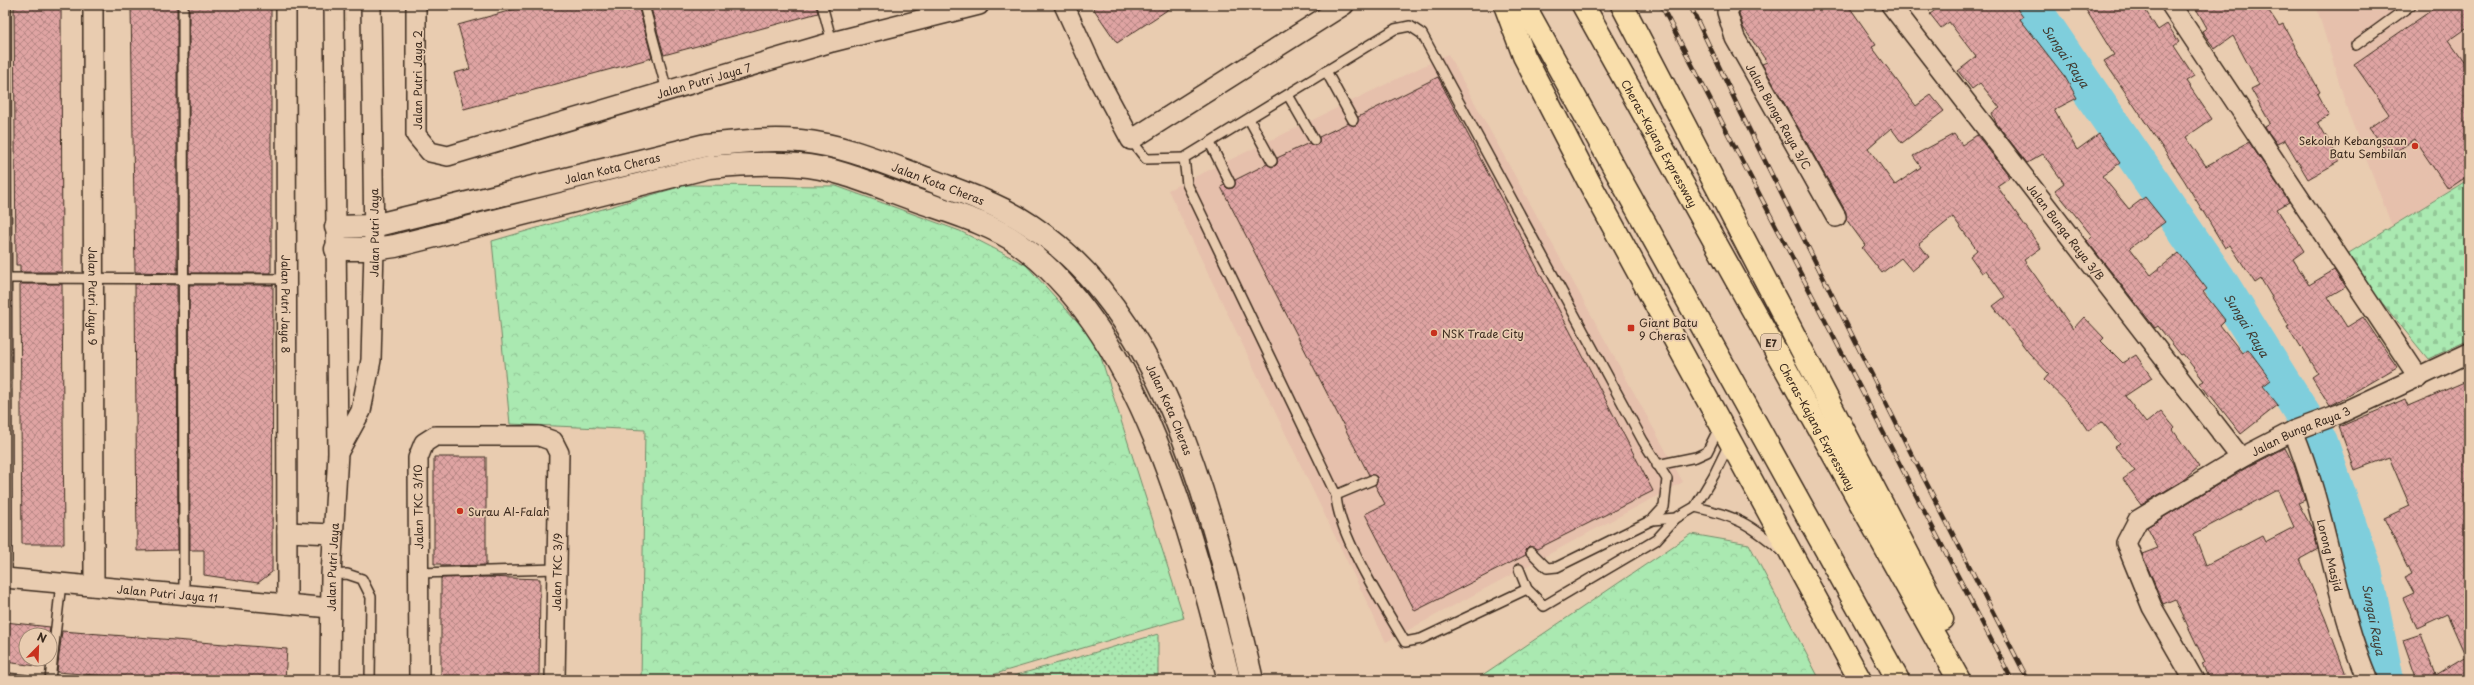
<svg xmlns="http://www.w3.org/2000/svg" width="2474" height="685" viewBox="0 0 2474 685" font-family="'Playpen Sans',sans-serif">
<defs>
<pattern id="forest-crowns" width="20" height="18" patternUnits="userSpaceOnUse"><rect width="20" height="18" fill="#aae9b1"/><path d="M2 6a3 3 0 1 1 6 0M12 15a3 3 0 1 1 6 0" fill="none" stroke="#93c898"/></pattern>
<pattern id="cemetery-stones" width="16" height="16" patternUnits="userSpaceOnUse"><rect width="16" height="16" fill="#aae9b1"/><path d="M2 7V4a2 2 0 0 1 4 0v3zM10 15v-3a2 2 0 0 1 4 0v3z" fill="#93c898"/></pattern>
<pattern id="park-dots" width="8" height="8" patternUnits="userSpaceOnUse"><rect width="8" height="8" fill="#aae9b1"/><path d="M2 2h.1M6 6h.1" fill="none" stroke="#93c898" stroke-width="1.8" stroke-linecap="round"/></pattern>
<pattern id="building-cross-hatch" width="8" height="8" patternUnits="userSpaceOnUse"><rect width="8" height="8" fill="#dfa4a3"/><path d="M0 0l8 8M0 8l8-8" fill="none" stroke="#b68684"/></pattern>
</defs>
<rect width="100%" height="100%" fill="#e9ccb0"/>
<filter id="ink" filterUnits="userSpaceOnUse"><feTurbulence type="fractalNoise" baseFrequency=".025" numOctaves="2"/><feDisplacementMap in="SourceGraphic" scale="8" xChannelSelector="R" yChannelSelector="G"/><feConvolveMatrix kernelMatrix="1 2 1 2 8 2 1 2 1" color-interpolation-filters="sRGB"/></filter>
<g filter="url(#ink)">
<g fill="#e6c0ac">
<polygon points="2316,5 2469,5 2469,179 2392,226 2348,112"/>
<polygon points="1448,54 1683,482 1386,642 1168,190"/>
</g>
<g fill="url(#forest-crowns)" stroke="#728a68">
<polygon points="686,185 836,186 960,231 1026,265 1096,342 1184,618 975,680 641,680 645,430 510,424 492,241"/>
<polygon points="1691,534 1749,544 1820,680 1475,680"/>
</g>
<polygon fill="url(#cemetery-stones)" stroke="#728a68" points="2469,179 2469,340 2428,359 2344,256"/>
<polygon fill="url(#park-dots)" stroke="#728a68" points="1158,634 1158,680 1000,680"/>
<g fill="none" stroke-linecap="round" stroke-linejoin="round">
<path stroke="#7fcedc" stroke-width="36" id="s1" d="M 2031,5 L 2218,279 L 2320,442 L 2364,570 L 2386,680"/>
</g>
<g fill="url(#building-cross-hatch)" stroke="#3b2a1e" fill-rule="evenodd">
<polygon points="14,5 61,5 62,272 20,272 20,265 16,265"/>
<polygon points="131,5 177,5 177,273 135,272"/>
<rect x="189" y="5" width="82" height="268"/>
<polygon points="530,5 638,5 652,58 464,109 454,73 470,69 458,25"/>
<polygon points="650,5 816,5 818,13 664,55"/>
<polygon points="1091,5 1175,5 1117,43"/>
<polygon points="1742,5 1848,5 1876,45 1872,47 1916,106 1931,95 1944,111 1902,143 1891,128 1868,148 1895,185 1921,167 1913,156 1954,134 1962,145 1977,135 2007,173 2009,178 1997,186 2041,248 2024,260 2073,329 2084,317 2104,338 2101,341 2123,363 2136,355 2152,378 2125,396 2146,423 2161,411 2175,428 2173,430 2199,467 2182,481 2141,505 2123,479 2135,471 2115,447 2120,444 2102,422 2088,431 2071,406 2044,380 2049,374 2029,353 1993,306 2005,297 1986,270 1982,273 1970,256 1977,250 1953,217 1919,244 1929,257 1912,271 1901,258 1882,273 1862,248 1865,245 1846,219 1846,212 1762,64 1767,62 1743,27 1739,13"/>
<polygon points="1936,5 2014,5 2023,17 2020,19 2065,77 2077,98 2054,110 2077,150 2099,134 2120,163 2102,176 2129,209 2145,197 2165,222 2130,248 2151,275 2179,253 2207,289 2203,292 2225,320 2220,325 2242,353 2248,349 2271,380 2263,386 2278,405 2241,434 2211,396 2210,397 2200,383 2204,381 2183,354 2181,355 2158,326 2155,328 2087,241 2092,236 2055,190 2064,183 2043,154 2027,163 1996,123 1992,113 2000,108 1980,83 1972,89 1958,71 1976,57 1949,22 1941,28 1930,14 1938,8"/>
<polygon points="2083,5 2142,5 2158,30 2167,24 2179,42 2174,46 2194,76 2186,81 2212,119 2186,137 2206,166 2249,142 2289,202 2277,209 2304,251 2293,259 2309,285 2334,270 2345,287 2328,297 2347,327 2363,317 2397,367 2330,406 2312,377 2318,373 2302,346 2300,348 2287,327 2289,326 2261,279 2255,283 2230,245 2225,248 2184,180 2115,77 2104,61 2114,55"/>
<polygon points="2194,5 2265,5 2279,26 2283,24 2320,92 2317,94 2329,116 2318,122 2340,161 2308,179 2285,140 2277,144 2268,132 2265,126 2270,123 2251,89 2259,85 2233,36 2215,49 2202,31 2207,28"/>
<polygon points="2439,5 2469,5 2469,26 2449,40 2469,68 2469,175 2448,189 2414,139 2389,156 2369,128 2389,114 2354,64"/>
<polygon points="1438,77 1653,491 1537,549 1529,546 1525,550 1526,555 1415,611 1365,514 1385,504 1375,485 1377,477 1369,475 1221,187 1224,185 1227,188 1233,188 1235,180 1267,164 1275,166 1277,164 1277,158 1309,143 1317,145 1319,143 1319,137 1348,123 1356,125 1358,117"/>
<polygon points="20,284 62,284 64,544 22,544"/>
<polygon points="135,284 177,285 178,550 137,551"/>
<polygon points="189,285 273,285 272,572 258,583 204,575 204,550 190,550"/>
<polygon points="2469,380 2469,680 2417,680 2403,640 2421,634 2436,675 2466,657 2447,614 2417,628 2403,598 2414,593 2405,577 2411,574 2384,518 2410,506 2389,457 2355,470 2339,427 2405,399 2408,406"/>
<path d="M 2285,448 L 2294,465 L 2305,500 L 2298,503 L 2313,530 L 2318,549 L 2300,559 L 2325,618 L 2348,680 L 2209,680 L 2202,663 L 2205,662 L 2175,599 L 2163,604 L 2142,554 L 2158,548 L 2147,527 L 2246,468 ZM 2275,491 L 2278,491 L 2294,527 L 2265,542 L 2262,536 L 2206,565 L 2194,534 Z"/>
<polygon points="434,457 486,457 486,565 441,566 441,564 434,564"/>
<polygon points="486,577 540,579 539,680 441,680 441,578"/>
<polygon points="5,622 50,627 49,635 26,635 26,659 46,659 45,667 5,662"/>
<polygon points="62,631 287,649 285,680 158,680 57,672"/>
</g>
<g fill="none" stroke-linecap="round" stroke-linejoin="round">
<g stroke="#3b2a1e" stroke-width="12">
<g id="service">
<polyline points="6,5 7,578"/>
<polyline points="183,5 184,595"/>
<polyline points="644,5 667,91"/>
<polyline points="822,5 832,42"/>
<polyline points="2356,45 2411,5"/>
<polyline points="1326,71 1353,120"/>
<polyline points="1288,95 1314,140"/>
<polyline points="1249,119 1272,161"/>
<polyline points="1131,140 1146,159 1184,158"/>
<polyline points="1210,143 1230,183"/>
<polyline points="5,278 286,279"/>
<polyline points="1657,465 1696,457 1707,452 1720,426"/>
<polyline points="1336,495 1372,480"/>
<path d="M 1695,507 C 1736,516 1750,524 1782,551"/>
<polyline points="1652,520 1676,518"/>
<polyline points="1519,569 1527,589 1544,606 1656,540 1676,518 1695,507 1714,475 1729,444"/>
<polyline points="419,573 557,569"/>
<polyline points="331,575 347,574 362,579 371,597 370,680"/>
<path d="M 1527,589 L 1421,639 L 1405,642 C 1384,606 1338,535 1336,495 L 1187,184 L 1184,158 L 1395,29 L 1410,26 L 1422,34 L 1643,441 L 1667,479 L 1664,507 L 1652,520 L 1557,567 L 1547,568 L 1531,552"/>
<polyline points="5,678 25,680"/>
<polyline points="50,680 61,583"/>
</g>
</g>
<g stroke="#3b2a1e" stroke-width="22">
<g id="minor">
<path id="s2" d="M 93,5 L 94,586"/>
<path id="s3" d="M 286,5 L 287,604"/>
<path id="s4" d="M 416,5 L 416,135 L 430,152 L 448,156 L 832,42 L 979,5"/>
<polyline points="1064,5 1095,73 1131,140 1344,5"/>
<path id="s5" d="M 1731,5 L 1727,12 L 1735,38 L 1836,217"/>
<path id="s6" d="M 1891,5 L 2241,458"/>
<polyline points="2171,5 2419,378"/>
<path id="s7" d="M 2293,431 C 2327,511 2334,600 2368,680"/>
<path id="s8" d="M 339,451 L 361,411 L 371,360 L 374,249 L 371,5"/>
<polyline points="287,532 333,534"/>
<path id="s9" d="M 5,578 L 330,608"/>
<path id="s10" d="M 330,680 L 331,575 L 338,453 L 334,5"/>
<polyline points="419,680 418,458 424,443 435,436 539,436 553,441 559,453 555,680"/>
<path id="s11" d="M 2194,680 L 2152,607 L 2126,543 L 2138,520 L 2241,458 L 2293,431 L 2339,414 L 2469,353"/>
</g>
</g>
<g stroke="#3b2a1e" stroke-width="25">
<g id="tertiary">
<path id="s12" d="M 336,227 L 373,226 L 706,145 C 737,142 769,138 800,141 C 845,145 887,164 928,179 C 963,193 999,204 1030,225 C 1171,318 1215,527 1252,680"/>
<path d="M 336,249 L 374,249 L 395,246 L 709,167 C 739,164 768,162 799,165 C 838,168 876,186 913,199 C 946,211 990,223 1019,244 C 1142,333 1193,539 1229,680"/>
</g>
</g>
<g stroke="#3b2a1e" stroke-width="25">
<g id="motorway">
<polyline points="1505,5 1524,56 1588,180 1860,680"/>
<polyline points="1524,5 1898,680"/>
<path id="s13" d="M 1583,5 L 1959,680"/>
<polyline points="1622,5 1942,619"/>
</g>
</g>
<use href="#service" stroke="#e9ccb0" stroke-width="9"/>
<use href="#minor" stroke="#e9ccb0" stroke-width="19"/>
<use href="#tertiary" stroke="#e9ccb0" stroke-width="22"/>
<use href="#motorway" stroke="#f9deab" stroke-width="22"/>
<g stroke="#3b2a1e" stroke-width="4.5">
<g id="rail">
<polyline points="1661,5 2012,680"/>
<polyline points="1690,5 1741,113 1911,453 2028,680"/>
</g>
</g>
<use href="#rail" stroke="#e9ccb0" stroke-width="3" stroke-dasharray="9" stroke-linecap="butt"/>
</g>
</g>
<g fill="#c8321e" stroke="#e9ccb0" stroke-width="1.5">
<circle cx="2415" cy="146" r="4"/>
<rect x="1627" y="324" width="8" height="8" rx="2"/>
<circle cx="1434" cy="333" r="4"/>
<circle cx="460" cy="511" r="4"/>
</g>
<g text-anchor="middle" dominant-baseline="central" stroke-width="3.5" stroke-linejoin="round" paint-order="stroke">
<rect fill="#e9ccb0" stroke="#6f5b4a" stroke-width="1" x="1761" y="334" width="20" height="16" rx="3"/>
<g font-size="10" font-weight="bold" fill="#3b2a1e">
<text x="1771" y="342">E7</text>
</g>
<g font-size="11" fill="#3b2a1e" stroke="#e9ccb0">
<text transform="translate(417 80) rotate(-90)">Jalan Putri Jaya 2</text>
<text stroke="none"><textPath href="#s4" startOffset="437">Jalan Putri Jaya 7</textPath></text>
<text stroke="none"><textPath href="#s5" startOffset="125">Jalan Bunga Raya 3/C</textPath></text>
<text stroke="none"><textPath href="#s13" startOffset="158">Cheras–Kajang Expressway</textPath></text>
<text stroke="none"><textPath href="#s12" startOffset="283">Jalan Kota Cheras</textPath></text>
<text stroke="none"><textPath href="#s12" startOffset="619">Jalan Kota Cheras</textPath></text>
<text stroke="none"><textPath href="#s8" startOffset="225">Jalan Putri Jaya</textPath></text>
<text stroke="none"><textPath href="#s6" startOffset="286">Jalan Bunga Raya 3/B</textPath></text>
<text stroke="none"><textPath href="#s2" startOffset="291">Jalan Putri Jaya 9</textPath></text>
<text stroke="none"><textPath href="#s3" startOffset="299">Jalan Putri Jaya 8</textPath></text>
<text stroke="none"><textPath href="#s12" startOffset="955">Jalan Kota Cheras</textPath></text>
<text stroke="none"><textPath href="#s13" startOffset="482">Cheras–Kajang Expressway</textPath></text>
<text stroke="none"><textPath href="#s11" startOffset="365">Jalan Bunga Raya 3</textPath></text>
<text transform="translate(418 507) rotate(-91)">Jalan TKC 3/10</text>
<text stroke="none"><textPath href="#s7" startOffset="130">Lorong Masjid</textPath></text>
<text stroke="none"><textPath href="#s10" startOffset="113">Jalan Putri Jaya</textPath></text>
<text transform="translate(557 572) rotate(-89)">Jalan TKC 3/9</text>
<text stroke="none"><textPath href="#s9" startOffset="163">Jalan Putri Jaya 11</textPath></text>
</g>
<g font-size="11" fill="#3b2a1e" stroke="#e9ccb0" text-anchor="start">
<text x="2407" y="140" text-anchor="end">Sekolah Kebangsaan<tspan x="2407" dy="13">Batu Sembilan</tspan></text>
<text x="1639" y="322">Giant Batu<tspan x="1639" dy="13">9 Cheras</tspan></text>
<text x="1442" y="333">NSK Trade City</text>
<text x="468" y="511">Surau Al-Falah</text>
</g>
<g font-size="12" font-style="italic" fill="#423a31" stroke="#e9ccb0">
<text stroke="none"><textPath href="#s1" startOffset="62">Sungai Raya</textPath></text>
<text stroke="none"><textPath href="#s1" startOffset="386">Sungai Raya</textPath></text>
<text stroke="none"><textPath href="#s1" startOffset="710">Sungai Raya</textPath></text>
</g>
</g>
<rect width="2474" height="685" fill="none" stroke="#e9ccb0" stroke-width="20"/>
<rect x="10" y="10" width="2454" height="665" fill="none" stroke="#3b2a1e" stroke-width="1.5" filter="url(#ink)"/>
<g transform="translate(38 647) rotate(23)"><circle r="19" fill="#e9ccb0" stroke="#a38b76"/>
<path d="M0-3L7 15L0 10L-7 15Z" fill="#c8321e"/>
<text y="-6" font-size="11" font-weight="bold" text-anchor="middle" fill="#3b2a1e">N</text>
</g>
</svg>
